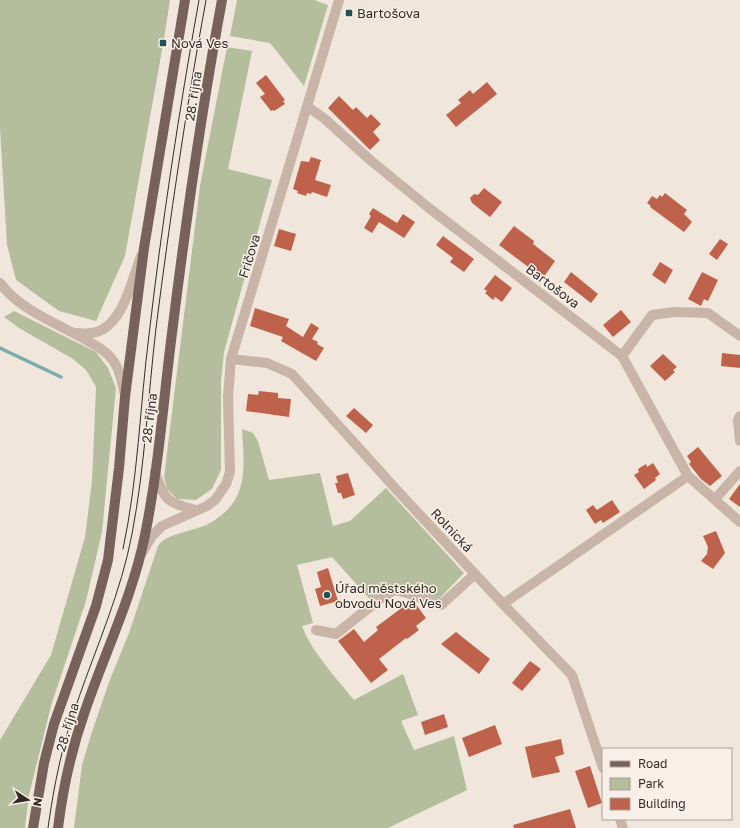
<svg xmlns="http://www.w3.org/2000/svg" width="740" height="828" viewBox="0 0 740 828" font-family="'Golos Text',sans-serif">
<rect width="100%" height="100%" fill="#f0e6dc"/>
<g fill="#b5be9c">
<polygon points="0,0 170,0 164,39 125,256 96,321 59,311 16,280 7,245 0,128"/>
<polygon points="237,0 314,0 328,5 304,86 270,43 230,36"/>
<polygon points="227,47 252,51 228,169 272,180 224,352 221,381 221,470 212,489 196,500 177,499 167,489 164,477 200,186"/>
<polygon points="14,311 96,352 108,368 116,388 102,532 86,601 51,706 29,795 25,828 0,828 0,740 51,655 85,537 92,481 96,387 86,370 73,359 19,328 4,317"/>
<path d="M 242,429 L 253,433 L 258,441 L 269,480 L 320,473 L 333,526 L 350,521 L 386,488 L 464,573 L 439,599 L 406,589 L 376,606 L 332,557 L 297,565 L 313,623 L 302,626 C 310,650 338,680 354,700 L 403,674 L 418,715 L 401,721 L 414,750 L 454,736 L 467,790 L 388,828 L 74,828 L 82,765 L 90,738 L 109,682 L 129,633 L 158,546 C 165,536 176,535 187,531 C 194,529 203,527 210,523 C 250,500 244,468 242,429 Z"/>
</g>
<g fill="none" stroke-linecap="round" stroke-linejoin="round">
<polyline stroke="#7cacab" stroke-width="3.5" points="0,348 61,377"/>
</g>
<g fill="#bf624b">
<polygon points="266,75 285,100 283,101 285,104 274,111 273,110 271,111 260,97 265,94 256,83"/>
<polygon points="487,82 497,94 456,127 446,115 461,103 458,100 470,90 473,94"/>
<polygon points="339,96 353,110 356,107 367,118 371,114 381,124 373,132 380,140 370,150 328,108"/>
<polygon points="311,157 321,160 315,180 331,185 327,197 312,192 311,194 307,193 306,196 297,193 298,191 293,189 301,161 309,162"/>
<polygon points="484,188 502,202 490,217 472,203 470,198 474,194 478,195"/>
<polygon points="665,193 687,210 684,214 692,222 684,232 650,207 651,206 647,203 652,196 657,199 660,195 662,197"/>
<polygon points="373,208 397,223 403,214 415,222 404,238 379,222 372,233 364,228 371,216 369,214"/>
<polygon points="514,226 534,241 533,244 555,261 543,278 499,245"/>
<polygon points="279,229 296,234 291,251 274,246"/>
<polygon points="443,236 474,259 464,272 450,262 453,258 436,245"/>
<polygon points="720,239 728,244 717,260 709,254"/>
<polygon points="660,262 673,270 665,284 652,275"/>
<polygon points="571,272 598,294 591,303 564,282"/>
<polygon points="702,272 718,280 708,301 704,299 701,306 688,299"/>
<polygon points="495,275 512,288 502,302 495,297 493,300 485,293 487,291 484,289"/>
<polygon points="255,308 289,319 286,326 303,337 311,323 319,328 312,339 318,342 317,344 324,348 316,361 281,341 283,337 250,326"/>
<polygon points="621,310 631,322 613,337 603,325"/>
<polygon points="722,353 740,355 740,368 721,366"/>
<polygon points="663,354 677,367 673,370 675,372 665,381 650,366"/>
<polygon points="259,391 278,393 278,398 291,399 289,417 246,411 248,394 258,395"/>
<polygon points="354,408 373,425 366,433 346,416"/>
<polygon points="698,447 722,476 710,486 701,479 689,464 691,462 687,456"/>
<polygon points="653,463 660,474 655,478 656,480 644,489 634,475 639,472 638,469 646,464 647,467"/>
<polygon points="348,473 355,495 343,499 341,493 338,493 335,483 338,483 336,476"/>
<polygon points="740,484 740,507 729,499"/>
<polygon points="612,500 620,512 603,523 601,520 595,524 586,510 593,505 597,510"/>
<polygon points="716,531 725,553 713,569 701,561 707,554 708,547 703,536"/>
<polygon points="328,568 338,601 320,606 315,589 321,587 317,572"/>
<polygon points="415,603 426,618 416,626 419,630 407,639 406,638 379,659 388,670 371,683 338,641 354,629 364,642 378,630 376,627 403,607 405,610"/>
<polygon points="456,632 490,659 479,674 441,644"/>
<polygon points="530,661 541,669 522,691 512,683"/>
<polygon points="444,714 448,727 425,735 421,722"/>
<polygon points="495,725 502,744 469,757 462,738"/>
<polygon points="561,739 564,754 555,757 560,772 532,778 525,747"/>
<polygon points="590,766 602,803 588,808 575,771"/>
<polygon points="570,809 576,828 514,828 513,825"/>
</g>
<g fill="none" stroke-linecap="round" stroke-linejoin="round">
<g stroke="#c8b5a8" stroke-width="10">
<polyline points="308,107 325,119 369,159 429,208 622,356 688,476 740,522"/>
<path d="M 0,283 C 21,311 57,323 86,340 C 95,345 105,350 111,358 C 120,368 122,383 125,395"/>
<path d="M 76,333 C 81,333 86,334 91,333 C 122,330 132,280 141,256"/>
<polyline points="622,356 652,315 674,312 708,313 740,336"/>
<polyline points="231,359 267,363 292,374 405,499 503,604 572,675 603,768"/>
<polyline points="740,416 738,420 740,441"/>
<path d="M 155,472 C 165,502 167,502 196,510"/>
<polyline points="715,499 740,471"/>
<polyline points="142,553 152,536 162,526 207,506 215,500 226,484 230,472 228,397 231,359 339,0"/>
<polyline points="503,604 688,476"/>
<polyline points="316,630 336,634 381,598 395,590 410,594 441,605 475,574"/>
<polyline points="620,819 623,828"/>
</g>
<g stroke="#76625a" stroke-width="10">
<polyline points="33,828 44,763 54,724 96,606 108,560 119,468 125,397 144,248 185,0"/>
<path d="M 58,828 C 63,787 72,747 86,708 C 106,650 133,595 145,535 C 158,471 163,406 171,341 C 185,227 201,113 222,0"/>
</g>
<g stroke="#352b28" stroke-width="1">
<path d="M 123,549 C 138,479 140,406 149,335 C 162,223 179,111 199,0"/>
<path d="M 48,828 C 54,784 63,741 78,700 C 97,645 121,592 132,534 C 145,466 148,396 156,328 C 170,218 186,109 206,0"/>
</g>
</g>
<g fill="#205354" stroke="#f8f0e8" stroke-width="1.5">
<rect x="345" y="9" width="8" height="8" rx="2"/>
<rect x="159" y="39" width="8" height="8" rx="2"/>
<circle cx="327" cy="595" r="4"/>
</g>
<g text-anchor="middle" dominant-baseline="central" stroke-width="3" stroke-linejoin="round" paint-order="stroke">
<g font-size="13" fill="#352b28" stroke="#f8f0e8" text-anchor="start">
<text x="357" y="13">Bartošova</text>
<text x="171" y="43">Nová Ves</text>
<text x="335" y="588">Úřad městského<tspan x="335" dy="15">obvodu Nová Ves</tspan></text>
</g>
<g font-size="13" fill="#352b28" stroke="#f8f0e8">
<text transform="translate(193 96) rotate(-81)">28. října</text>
<text transform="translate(249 256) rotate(-73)">Fričova</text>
<text transform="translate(553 286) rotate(37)">Bartošova</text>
<text transform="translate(149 418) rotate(-83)">28. října</text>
<text transform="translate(452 530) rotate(47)">Rolnická</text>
<text transform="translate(67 727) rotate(-73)">28. října</text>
</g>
</g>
<rect x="602" y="748" width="130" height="72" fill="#f8f0e8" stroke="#aaa19b"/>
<rect x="610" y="761" width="20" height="6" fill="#76625a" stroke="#aaa19b"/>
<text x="638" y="768" font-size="12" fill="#352b28">Road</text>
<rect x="610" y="778" width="20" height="12" fill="#b5be9c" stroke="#aaa19b"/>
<text x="638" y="788" font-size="12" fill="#352b28">Park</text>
<rect x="610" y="798" width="20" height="12" fill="#bf624b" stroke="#aaa19b"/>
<text x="638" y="808" font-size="12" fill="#352b28">Building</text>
<g transform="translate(28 800) rotate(102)" stroke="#f8f0e8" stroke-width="3" paint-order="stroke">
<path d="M0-3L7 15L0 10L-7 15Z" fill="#352b28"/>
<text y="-6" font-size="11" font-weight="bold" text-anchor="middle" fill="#352b28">N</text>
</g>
</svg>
